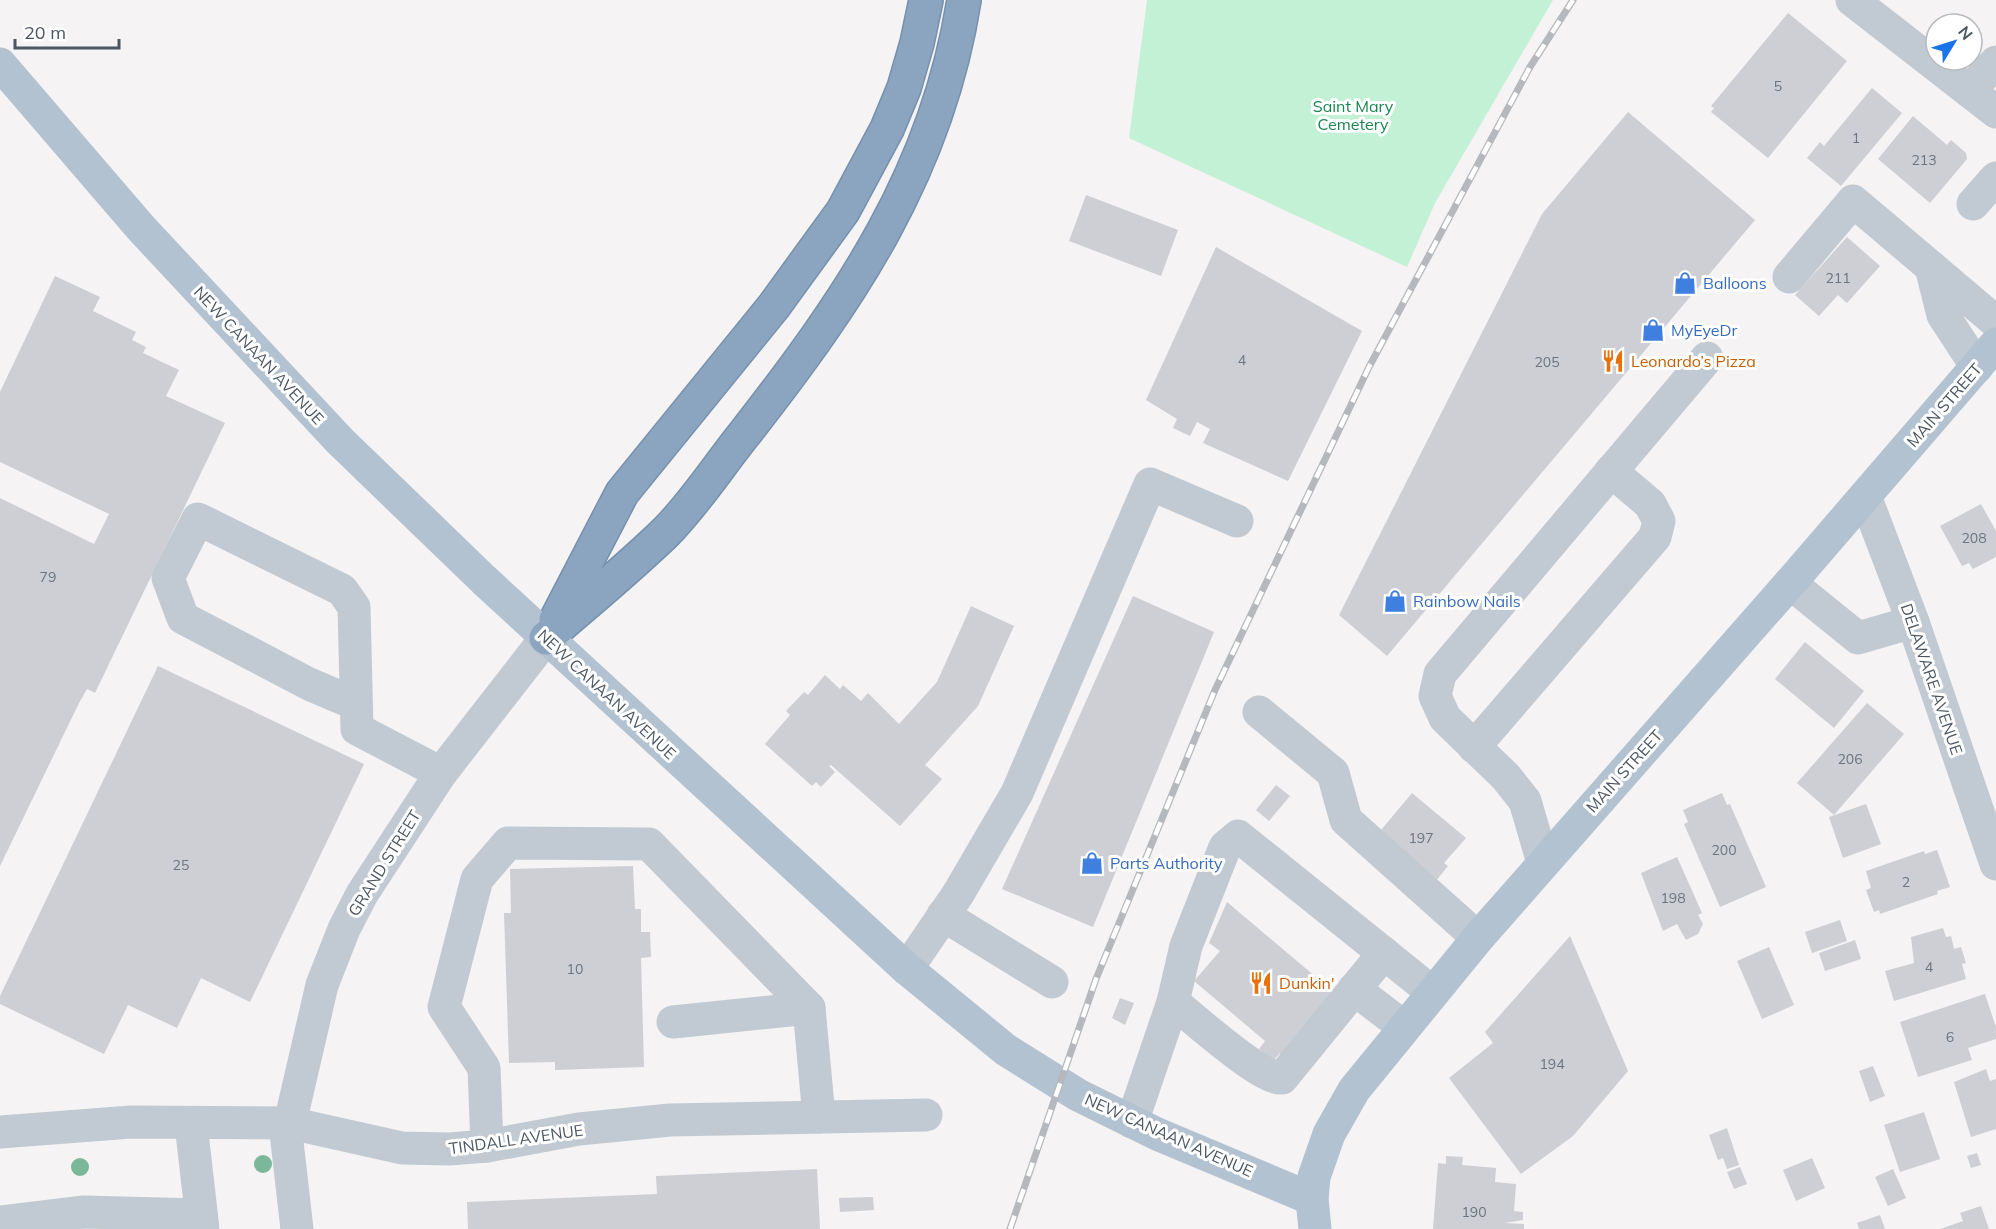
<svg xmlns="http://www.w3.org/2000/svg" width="1996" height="1229" viewBox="0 0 1996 1229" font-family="Mulish,sans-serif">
<rect width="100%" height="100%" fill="#f5f3f3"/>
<polygon fill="#c3f1d5" points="1147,0 1553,0 1435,203 1407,267 1129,138"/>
<g fill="#cdcfd5">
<polygon points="1788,13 1847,61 1768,158 1711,112 1714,108 1711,106"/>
<polygon points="1872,88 1902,113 1841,186 1807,158 1820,142 1824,146"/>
<polygon points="1628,112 1755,220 1387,656 1339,615 1542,214"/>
<polygon points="1913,116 1947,145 1951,140 1966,153 1967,159 1930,203 1878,159"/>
<polygon points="1086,195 1178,230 1161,276 1069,241"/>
<polygon points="1847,237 1880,266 1847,303 1838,295 1819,316 1795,295"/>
<polygon points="1216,247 1362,331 1288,481 1203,443 1210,429 1197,422 1190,436 1173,428 1177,419 1146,400"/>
<polygon points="55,276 100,297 93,311 136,332 132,340 146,347 143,353 179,370 166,396 225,423 95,693 87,689 79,703 0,866 0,498 94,544 109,514 0,462 0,392"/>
<polygon points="1981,504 1996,531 1996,557 1973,569 1969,563 1962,566 1940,526"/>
<polygon points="1133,596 1214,632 1093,927 1002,889"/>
<polygon points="971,606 1014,626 978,706 925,765 942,779 900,826 831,765 829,766 835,772 821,787 816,782 812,786 765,744 790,715 786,711 804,692 808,695 825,675 840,689 843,685 861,701 868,693 899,724 937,682"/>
<polygon points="1805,642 1864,691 1834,728 1775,679"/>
<polygon points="158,666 364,764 250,1002 201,978 177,1028 128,1005 104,1054 0,1004 0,996"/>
<polygon points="1867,703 1904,734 1834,815 1797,783"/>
<polygon points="1276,785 1290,796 1269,821 1256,810"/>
<polygon points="1412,793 1466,838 1444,863 1448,866 1435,882 1376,836"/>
<polygon points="1722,793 1727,805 1730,804 1766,887 1720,907 1684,824 1688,822 1683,810"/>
<polygon points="1866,804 1881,844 1843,858 1829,817"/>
<polygon points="1937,850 1950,887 1937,891 1938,894 1880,914 1879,910 1874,912 1866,890 1871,888 1866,871 1924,851 1925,854"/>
<polygon points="1677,857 1702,913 1698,915 1703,924 1698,934 1686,940 1677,924 1663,931 1641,873"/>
<polygon points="633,866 635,909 641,909 641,932 650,932 651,957 641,958 644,1067 555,1070 555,1062 509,1063 504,913 511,913 510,869"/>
<polygon points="1227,902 1336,994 1282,1056 1280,1053 1273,1061 1259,1049 1265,1041 1194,981 1220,951 1209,943"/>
<polygon points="1840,920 1847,941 1812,953 1805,932"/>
<polygon points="1943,928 1946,937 1951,936 1954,949 1961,947 1966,963 1962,964 1966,979 1894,1001 1885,971 1914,963 1911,937"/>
<polygon points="1570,936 1628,1071 1573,1136 1521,1174 1449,1078 1493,1043 1485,1032"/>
<polygon points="1855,940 1861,959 1825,971 1819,953"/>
<polygon points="1769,947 1794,1005 1762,1019 1737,961"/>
<polygon points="1985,994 1996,1027 1996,1039 1968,1048 1972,1060 1918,1077 1900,1022"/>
<polygon points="1120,998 1134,1003 1125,1025 1112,1018"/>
<polygon points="1873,1066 1885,1096 1870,1102 1859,1071"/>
<polygon points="1986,1069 1990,1081 1996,1079 1996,1129 1971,1137 1954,1082"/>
<polygon points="1924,1112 1940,1159 1900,1172 1884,1125"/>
<polygon points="1727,1128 1739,1165 1727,1169 1723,1158 1718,1160 1709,1135"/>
<polygon points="1977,1153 1981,1165 1971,1168 1967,1156"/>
<polygon points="1446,1156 1463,1157 1462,1165 1496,1168 1495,1182 1516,1184 1514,1211 1523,1212 1523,1220 1505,1223 1524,1224 1524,1229 1433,1229 1438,1163 1446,1164"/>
<polygon points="1812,1158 1825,1188 1796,1201 1783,1170"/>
<polygon points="1740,1167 1747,1184 1734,1189 1727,1172"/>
<polygon points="817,1169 820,1229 468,1229 467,1202 657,1194 656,1176"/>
<polygon points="1893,1169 1906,1198 1888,1206 1875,1177"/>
<polygon points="873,1197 874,1210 840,1212 839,1198"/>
<polygon points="1981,1206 1989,1229 1940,1229 1963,1221 1960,1213"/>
<polygon points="1880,1215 1885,1229 1859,1229 1857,1223"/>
</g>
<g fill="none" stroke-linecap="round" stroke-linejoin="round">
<g stroke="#7690ad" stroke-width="36">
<g id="highway">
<polyline points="556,620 622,493 774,306 843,211 887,129 904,88 917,43 926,0"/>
<path d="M 546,638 C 586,603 628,569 666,532 C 694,504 720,464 745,433 C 850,299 937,172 964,0"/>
</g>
</g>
<g stroke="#c1cad2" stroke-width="33">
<polyline points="1852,0 1996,112"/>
<polyline points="1969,91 1996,62"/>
<polyline points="1973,204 1996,178"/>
<polyline points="1931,267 1943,315 1977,367"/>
<polyline points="1789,277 1853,201 1996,322"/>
<polyline points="1865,496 1913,622 1996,864"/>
<polyline points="1790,583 1858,638 1913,622"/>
<polyline points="356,704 309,684 183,618 168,578 198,519 342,590 354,607 357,729 441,773"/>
<polyline points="1259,712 1333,773 1346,820 1478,938"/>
<polyline points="1474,747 1655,537 1659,521 1650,504 1611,471"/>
<polyline points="1543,863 1525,801 1506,777 1445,718 1435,696 1440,674 1707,358"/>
<polyline points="943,915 1052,982"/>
<polyline points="907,969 958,894 1017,793 1150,484 1237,521"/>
<polyline points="1354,989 1404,1027"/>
<path d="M 1173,1002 C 1192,1017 1263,1081 1282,1078 L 1384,953"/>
<polyline points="673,1022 809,1008"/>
<polyline points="1132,1122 1173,1002 1186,946 1225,847 1238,836 1432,992"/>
<polyline points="290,1123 322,985 344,929 362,894 441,773 546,638"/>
<polyline points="191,1124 203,1229"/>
<polyline points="285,1124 297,1229"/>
<polyline points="0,1132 131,1122 290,1123 402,1148 449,1149 487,1146 579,1129 670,1120 926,1115"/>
<polyline points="487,1146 484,1068 444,1007 477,879 508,843 649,844 809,1008 819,1117"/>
<polyline points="0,1222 84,1212 201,1215"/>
</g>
<g stroke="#b3c2d1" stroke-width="33">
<polyline points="0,64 141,228 340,441 484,580 907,969 1006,1050 1078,1095 1157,1134 1312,1199"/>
<polyline points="1315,1229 1312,1199 1314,1177 1329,1134 1354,1090 1478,938 1790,583 1996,344"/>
</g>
<use href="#highway" stroke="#8ba5c1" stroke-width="33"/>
<g stroke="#b5b8bd" stroke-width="7">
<polyline id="rail" points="1010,1229 1096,979 1215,690 1369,367 1530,67 1573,0"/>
</g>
<use href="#rail" stroke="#fff" stroke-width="4.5" stroke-dasharray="14" stroke-linecap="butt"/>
</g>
<g fill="#7bb799">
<circle cx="263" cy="1164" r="9"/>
<circle cx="80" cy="1167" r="9"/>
</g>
<defs>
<g id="shop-bare" transform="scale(1.8)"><path d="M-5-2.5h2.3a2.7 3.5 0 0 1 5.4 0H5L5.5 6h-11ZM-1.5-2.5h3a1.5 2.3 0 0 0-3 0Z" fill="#3f7fe0" stroke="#fff" stroke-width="2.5" paint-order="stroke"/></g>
<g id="restaurant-bare" transform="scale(1.8)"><path d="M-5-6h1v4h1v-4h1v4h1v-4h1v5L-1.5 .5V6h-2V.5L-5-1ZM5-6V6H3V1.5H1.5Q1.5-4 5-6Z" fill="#e8710a" stroke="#fff" stroke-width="2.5" paint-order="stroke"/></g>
</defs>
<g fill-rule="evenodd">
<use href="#shop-bare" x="1685" y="283"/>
<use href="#shop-bare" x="1653" y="330"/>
<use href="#restaurant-bare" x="1613" y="361"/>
<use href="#shop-bare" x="1395" y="601"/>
<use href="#shop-bare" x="1092" y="863"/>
<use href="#restaurant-bare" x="1261" y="983"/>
</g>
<g text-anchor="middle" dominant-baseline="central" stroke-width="6" stroke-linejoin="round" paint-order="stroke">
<g font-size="14" fill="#6b747e">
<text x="1778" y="86">5</text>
<text x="1856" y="138">1</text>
<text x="1924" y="160">213</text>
<text x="1838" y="278">211</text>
<text x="1242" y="360">4</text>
<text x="1547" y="362">205</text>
<text x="1974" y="538">208</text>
<text x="48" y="577">79</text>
<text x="1850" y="759">206</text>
<text x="1421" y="838">197</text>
<text x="1724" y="850">200</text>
<text x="181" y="865">25</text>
<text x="1906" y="882">2</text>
<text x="1673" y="898">198</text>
<text x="1929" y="967">4</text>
<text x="575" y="969">10</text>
<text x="1950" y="1037">6</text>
<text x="1552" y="1064">194</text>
<text x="1474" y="1212">190</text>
</g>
<g font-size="16" fill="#17864f" stroke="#fff">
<text x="1353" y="106">Saint Mary<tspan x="1353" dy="18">Cemetery</tspan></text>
</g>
<g font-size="16" fill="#366cbe" stroke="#fff" text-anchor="start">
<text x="1703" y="283">Balloons</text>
<text x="1671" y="330">MyEyeDr</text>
<text x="1413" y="601">Rainbow Nails</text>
<text x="1110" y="863">Parts Authority</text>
</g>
<g font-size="16" fill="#4a5661" stroke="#fff">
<text transform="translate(259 355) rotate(47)">NEW CANAAN AVENUE</text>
<text transform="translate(1944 405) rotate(-49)">MAIN STREET</text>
<text transform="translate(1932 679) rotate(71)">DELAWARE AVENUE</text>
<text transform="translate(607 694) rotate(43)">NEW CANAAN AVENUE</text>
<text transform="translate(1624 771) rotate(-48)">MAIN STREET</text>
<text transform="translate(384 863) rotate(-58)">GRAND STREET</text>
<text transform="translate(1169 1135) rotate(24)">NEW CANAAN AVENUE</text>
<text transform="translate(516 1139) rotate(-8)">TINDALL AVENUE</text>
</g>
<g font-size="16" fill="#c56008" stroke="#fff" text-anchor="start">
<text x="1631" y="361">Leonardo’s Pizza</text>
<text x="1279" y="983">Dunkin'</text>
</g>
</g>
<g transform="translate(1954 42) rotate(52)"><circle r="28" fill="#ffffff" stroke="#b7bbc0" stroke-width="1.5"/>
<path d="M0-4.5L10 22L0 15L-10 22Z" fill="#1a73e8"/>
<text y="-9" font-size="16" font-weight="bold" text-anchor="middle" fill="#4a5661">N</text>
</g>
<path d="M15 39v9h104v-9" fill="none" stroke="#4a5661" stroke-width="3"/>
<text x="24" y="39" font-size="18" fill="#4a5661" stroke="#ffffff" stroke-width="4.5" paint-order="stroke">20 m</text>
</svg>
